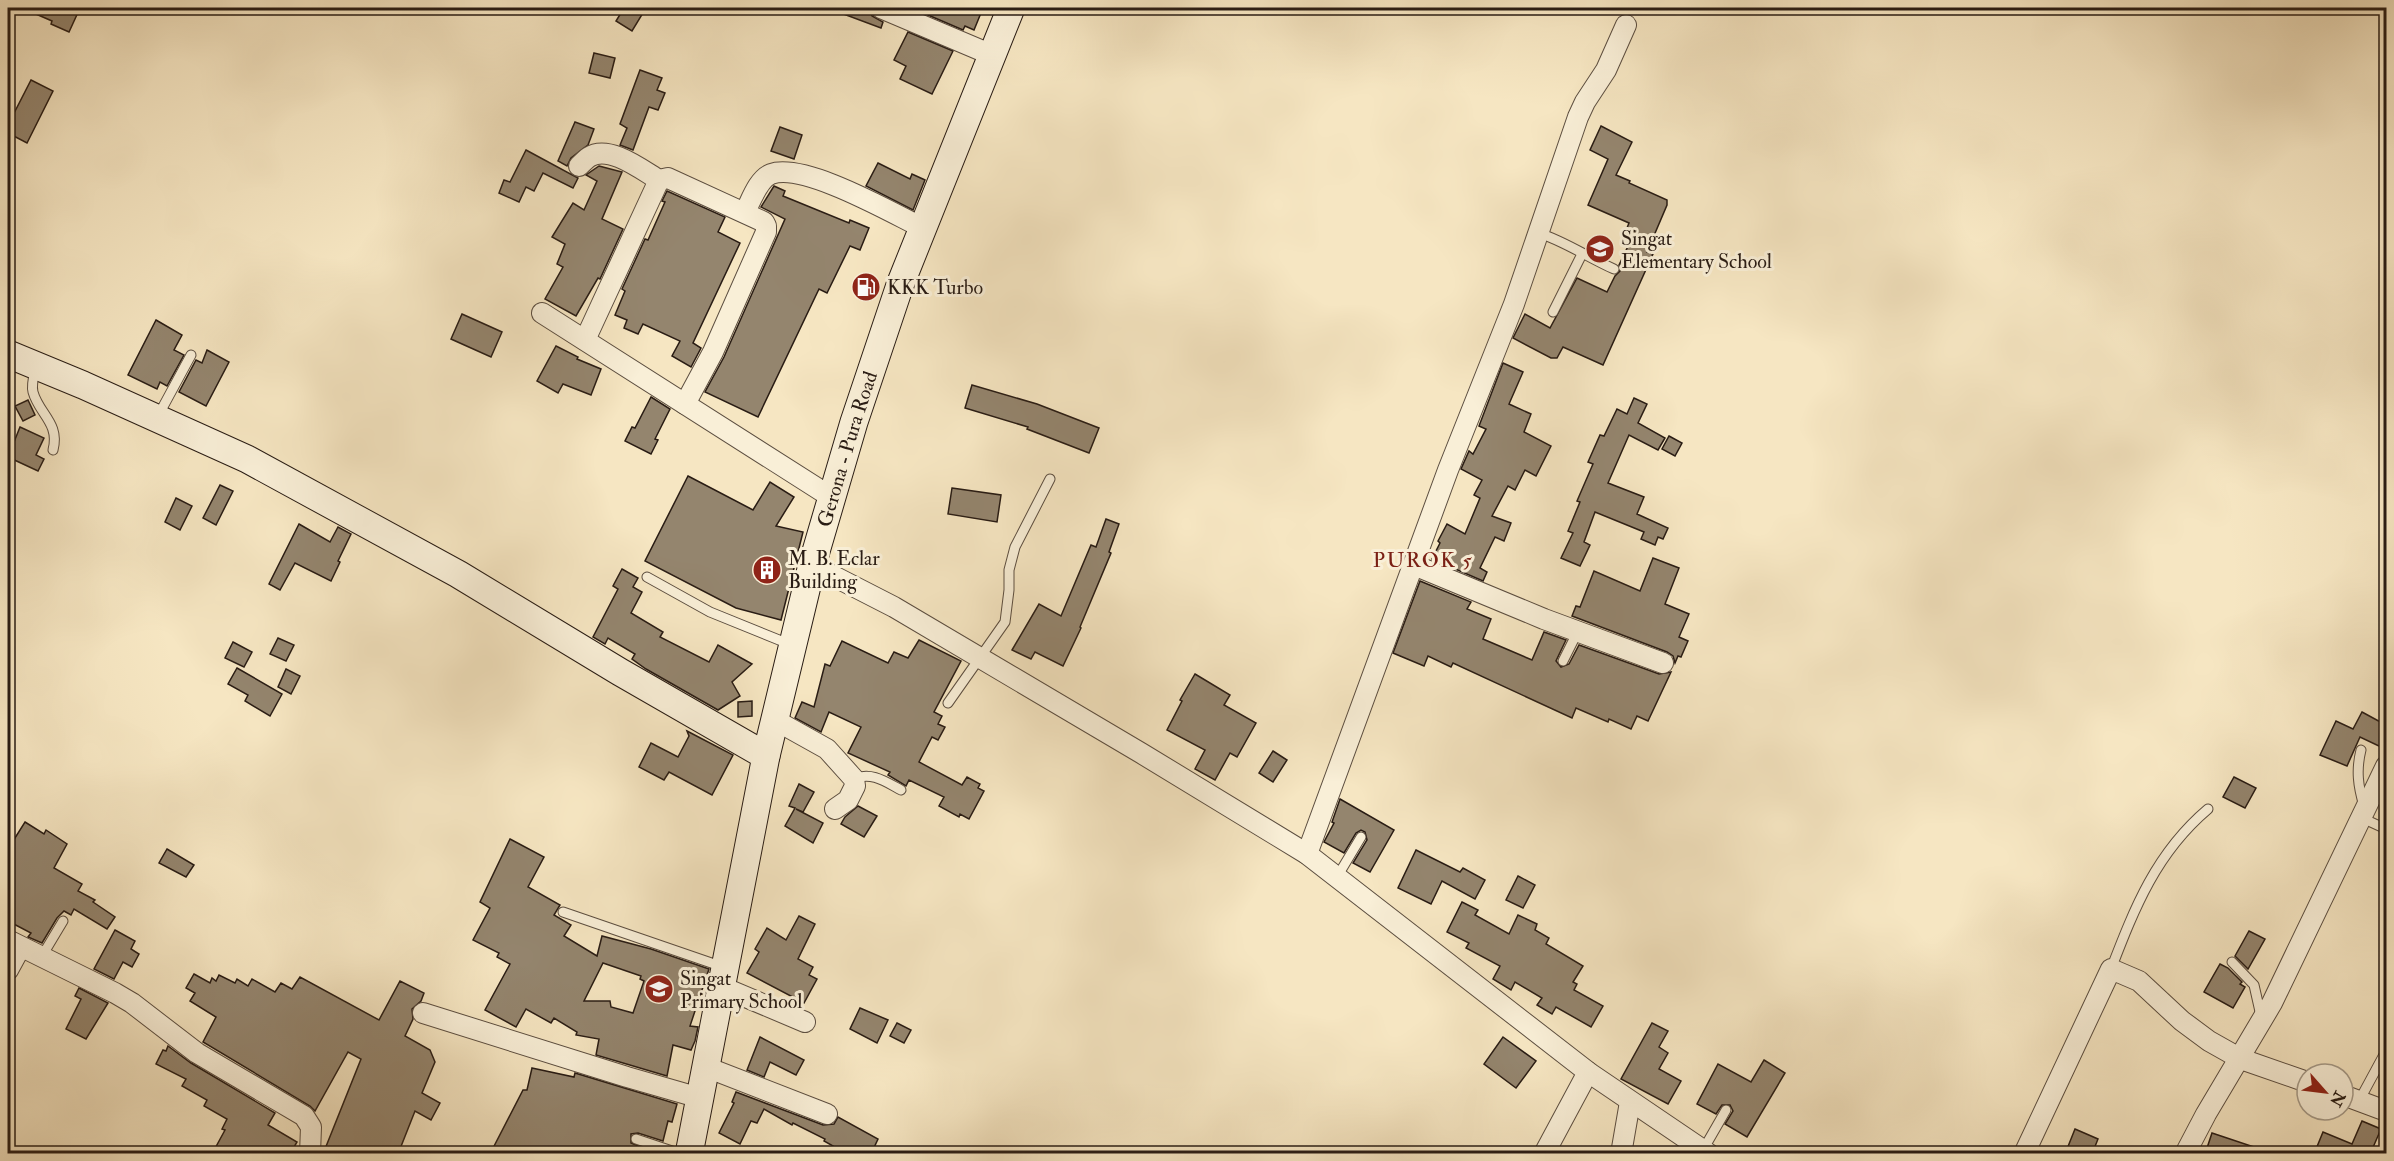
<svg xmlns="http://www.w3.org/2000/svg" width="2394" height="1161" viewBox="0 0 2394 1161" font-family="'IM FELL Double Pica',serif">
<rect width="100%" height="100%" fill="#f6e6c2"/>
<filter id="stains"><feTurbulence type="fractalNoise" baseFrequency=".00333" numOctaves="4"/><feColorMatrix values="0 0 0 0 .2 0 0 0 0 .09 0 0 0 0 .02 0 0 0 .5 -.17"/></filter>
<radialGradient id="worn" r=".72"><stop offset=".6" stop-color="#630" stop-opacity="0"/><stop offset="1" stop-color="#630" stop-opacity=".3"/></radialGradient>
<g fill="#94856e" stroke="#291c14" stroke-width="1.5" fill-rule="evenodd">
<polygon points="22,8 80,8 69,32 51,24 52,21"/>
<polygon points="624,8 646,8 632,31 616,21"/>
<polygon points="830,8 869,8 872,16 883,22 881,28 830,9"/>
<polygon points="931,8 983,8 974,30 965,26 963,30 928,15"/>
<polygon points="908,32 953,51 932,94 900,79 906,66 894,60"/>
<polygon points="594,53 615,58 610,78 589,73"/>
<polygon points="640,70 662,78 657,90 665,93 658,110 649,107 633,150 620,145 627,128 620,124"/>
<polygon points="31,80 53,91 27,143 8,133 8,125"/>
<polygon points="575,122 594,129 588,145 571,158 567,166 558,161"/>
<polygon points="1601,126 1632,142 1616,175 1630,181 1629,183 1667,200 1667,205 1647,252 1653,254 1603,365 1563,347 1557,358 1551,358 1513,338 1525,314 1550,328 1577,278 1607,292 1615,276 1620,271 1619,265 1630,242 1623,238 1629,223 1588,205 1608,159 1590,150"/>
<polygon points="780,127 802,135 794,159 771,151"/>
<polygon points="526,150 578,178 573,188 543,173 534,191 526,187 519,202 499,193 504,180 510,182"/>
<polygon points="878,163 910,179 912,174 925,180 913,210 866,186"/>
<polygon points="599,166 622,172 602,219 623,229 600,279 598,278 576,316 545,299 563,267 557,264 565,244 552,237 573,203 584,210 597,181 586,175"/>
<polygon points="774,186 785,191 783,196 849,223 850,220 869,228 860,250 850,246 827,293 819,289 758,417 705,392 724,357 785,219 761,207"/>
<polygon points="667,191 725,217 718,232 740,243 693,343 701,348 691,367 672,356 680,341 643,324 638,334 624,328 627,320 615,315 625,291 622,289 645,239 648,240 665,202 662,201"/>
<polygon points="462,314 502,332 491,357 451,339"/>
<polygon points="156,320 182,335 174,350 184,355 167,386 160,382 157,389 128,375"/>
<polygon points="556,346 578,357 577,359 601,369 591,395 563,384 558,393 537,381"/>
<polygon points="207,350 229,362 206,406 179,392 196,360 202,363"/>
<polygon points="1503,363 1523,372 1509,404 1531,414 1524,432 1551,446 1536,476 1525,470 1515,490 1508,486 1492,516 1511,523 1504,541 1495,537 1480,568 1487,572 1483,581 1432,559 1440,543 1438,541 1447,524 1465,534 1480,498 1474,495 1482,480 1461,469 1469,451 1473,454 1486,429 1479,426"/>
<polygon points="972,385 1037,404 1099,428 1089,453 1027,429 1028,427 965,408"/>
<polygon points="651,397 670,409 655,439 658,440 651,454 625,441 632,427 635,428"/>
<polygon points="1634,398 1647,404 1638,423 1665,438 1658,450 1629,435 1608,483 1644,497 1637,514 1668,528 1663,539 1658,537 1655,545 1641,539 1644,532 1595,512 1584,542 1590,545 1580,566 1561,558 1573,533 1568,531 1580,502 1577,501 1593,464 1588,462 1600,435 1604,436 1617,409 1627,414"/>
<polygon points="28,400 35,415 23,421 15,406"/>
<polygon points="20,427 44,438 36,455 44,459 38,471 8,457"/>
<polygon points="1669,436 1682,443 1675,456 1662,449"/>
<polygon points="688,476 753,510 770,482 794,497 776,526 803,532 781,620 736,608 645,561"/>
<polygon points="220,485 233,491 216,525 203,518"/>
<polygon points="952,488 1001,495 997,522 948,514"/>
<polygon points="176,498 192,506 180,530 165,522"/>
<polygon points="1106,519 1119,524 1109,552 1111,553 1080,627 1081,628 1063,666 1035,652 1031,659 1012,650 1039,604 1061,616 1091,545 1096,547"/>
<polygon points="299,524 330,542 338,527 351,534 338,561 340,562 331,581 295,563 280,590 269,584"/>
<polygon points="1653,558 1679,568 1665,604 1689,614 1679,637 1688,641 1681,657 1678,656 1675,663 1673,656 1667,652 1572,616 1576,606 1580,607 1594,571 1640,591"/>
<polygon points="622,569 638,578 633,587 642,592 631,613 663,632 660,637 709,662 718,645 752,664 732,682 740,696 718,710 646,669 632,659 635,654 608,638 605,644 593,637 618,589 613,586"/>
<polygon points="1420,581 1471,602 1467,609 1491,619 1483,639 1532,660 1544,632 1566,640 1556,661 1561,667 1569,664 1579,645 1659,674 1671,672 1648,721 1637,716 1631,729 1609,719 1608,722 1576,708 1572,718 1453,663 1451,667 1428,656 1424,666 1393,653"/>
<polygon points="278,638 294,645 286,661 270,654"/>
<polygon points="919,640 961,661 934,712 942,716 938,724 945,727 938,740 932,737 919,762 962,785 967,777 980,784 978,788 984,791 969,819 960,814 959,817 939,806 944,797 909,780 906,786 888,775 890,772 848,753 861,727 829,712 821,732 795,718 802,702 814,707 825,664 830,666 842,641 888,663 894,652 908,658"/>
<polygon points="233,642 252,652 244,667 225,658"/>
<polygon points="237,668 282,694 270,716 245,701 248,695 228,684"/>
<polygon points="286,669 300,676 291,694 278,687"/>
<polygon points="1195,674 1230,695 1224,705 1256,723 1237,757 1230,753 1215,780 1195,769 1205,750 1167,730 1182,701 1180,700"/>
<polygon points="752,701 752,716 738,717 738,702"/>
<polygon points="2362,712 2386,725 2386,737 2381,747 2360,737 2347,766 2320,755 2336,721 2353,729"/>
<polygon points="687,731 733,755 712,795 669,772 664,780 639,767 651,743 678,757 689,736"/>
<polygon points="1273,751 1287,760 1273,782 1259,773"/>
<polygon points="2234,777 2256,788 2245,808 2223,797"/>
<polygon points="799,784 814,792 803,812 796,809 823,823 813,843 785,826 795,808 789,806"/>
<polygon points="1340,799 1394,830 1370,872 1353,863 1367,840 1365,832 1361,830 1356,833 1344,853 1324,842 1334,823 1332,822"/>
<polygon points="858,806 877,816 864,837 841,824 845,817"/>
<polygon points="25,822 44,834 46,830 67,844 54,868 82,884 78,891 95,900 93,902 115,917 107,929 74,909 71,915 64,911 57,918 42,943 28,937 31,933 8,921 8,895 14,883 8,879 8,849"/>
<path d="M 510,839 L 544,857 L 528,887 L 560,905 L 554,915 L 571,925 L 564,936 L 597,956 L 602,936 L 651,949 L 709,969 L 690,1026 L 698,1027 L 695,1041 L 691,1050 L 673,1045 L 667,1076 L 596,1055 L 599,1039 L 576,1035 L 577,1032 L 554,1018 L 551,1023 L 526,1009 L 516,1027 L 485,1010 L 510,964 L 497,957 L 499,953 L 473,940 L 490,908 L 480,902 ZM 603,963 L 641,976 L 640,979 L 644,981 L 633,1013 L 611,1007 L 610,1001 L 584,1001 Z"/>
<polygon points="167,849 194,865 186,877 159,863"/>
<polygon points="1416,850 1460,872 1463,868 1485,880 1475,899 1442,881 1431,904 1398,888"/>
<polygon points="1518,876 1535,885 1523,908 1506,900"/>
<polygon points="1462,902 1478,910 1475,915 1509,934 1518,915 1537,924 1535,930 1549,938 1546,944 1583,966 1573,982 1577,984 1574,990 1603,1006 1591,1027 1556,1007 1552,1014 1537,1005 1542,998 1515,982 1511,990 1493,979 1500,966 1466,948 1469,943 1447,932"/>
<polygon points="799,916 815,924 798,959 813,967 809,975 817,979 804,1003 747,973 759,952 755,949 767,928 786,940"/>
<polygon points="115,930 135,941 131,949 139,954 132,967 123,962 114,979 94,969"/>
<polygon points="2249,931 2265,939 2248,969 2235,956"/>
<polygon points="2220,964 2228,968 2242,982 2240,984 2245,987 2233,1008 2204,992"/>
<polygon points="194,974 210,983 212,978 216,981 219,975 235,983 237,979 248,986 252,979 275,992 281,983 292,989 300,977 379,1020 400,981 424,993 421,1001 412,1009 413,1019 405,1036 430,1050 435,1062 422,1093 440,1103 431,1120 415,1111 398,1154 323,1154 361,1059 348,1052 315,1111 310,1106 203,1042 216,1017 190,1001 195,993 186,988"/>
<polygon points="79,988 108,1003 86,1039 66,1029 81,999 75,996"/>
<polygon points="860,1008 888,1020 877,1043 850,1029"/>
<polygon points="897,1023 911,1030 904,1043 890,1036"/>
<polygon points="1652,1023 1668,1031 1659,1047 1668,1053 1659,1069 1681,1081 1668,1104 1621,1079"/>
<polygon points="760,1037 804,1060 796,1075 770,1062 764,1077 747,1070"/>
<polygon points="1503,1037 1536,1061 1516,1088 1484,1064"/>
<polygon points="168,1046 191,1063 275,1113 268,1125 297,1142 290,1154 212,1154 225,1130 222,1129 227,1119 204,1106 207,1100 182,1086 186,1079 156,1064 163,1050 166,1051"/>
<polygon points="1764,1060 1785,1073 1747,1137 1725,1124 1733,1111 1730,1105 1722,1105 1716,1114 1697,1104 1718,1064 1751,1082"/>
<polygon points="532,1068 574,1077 575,1073 677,1104 672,1122 668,1121 663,1141 638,1133 631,1134 631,1143 648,1150 647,1154 490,1154 523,1090 527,1090"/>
<polygon points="736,1092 823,1125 834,1124 838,1117 878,1139 871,1154 847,1154 824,1141 825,1139 793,1123 792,1125 764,1109 757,1123 751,1121 740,1144 719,1133 734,1103 732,1102"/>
<polygon points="2362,1121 2381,1129 2371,1152 2373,1154 2314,1154 2323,1132 2352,1144"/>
<polygon points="2075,1129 2098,1139 2092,1154 2065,1154"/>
<polygon points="2212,1133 2266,1151 2266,1154 2205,1154"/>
</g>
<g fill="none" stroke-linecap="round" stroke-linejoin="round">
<g stroke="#5c4e40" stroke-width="11">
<g id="lane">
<path d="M 1539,233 C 1566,242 1589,258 1614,269"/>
<polyline points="1553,312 1582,254"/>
<path d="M 36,367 C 34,375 31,384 33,392 C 39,414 60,423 53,450"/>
<polyline points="158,416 191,355"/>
<polyline points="647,577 710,612 789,644"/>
<polyline points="1563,661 1578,631"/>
<polyline points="948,703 1005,622 1009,590 1009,570 1015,547 1050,479"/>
<path d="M 2361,750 C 2356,770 2358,786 2364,806"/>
<path d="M 854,779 C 871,771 886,782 901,790"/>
<polyline points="2362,818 2386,829"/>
<polyline points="1337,877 1361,837"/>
<polyline points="563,912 723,967"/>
<polyline points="42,956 63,921"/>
<polyline points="2232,962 2254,985 2261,1016"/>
<path d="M 2111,969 C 2135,907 2156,853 2208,809"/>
<polyline points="2359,1101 2386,1051"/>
<polyline points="636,1139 681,1154"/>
<polyline points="1703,1150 1726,1110"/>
</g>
</g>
<g stroke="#5c4e40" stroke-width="22">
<g id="street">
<polyline points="881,8 992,55"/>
<path d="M 579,166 C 582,163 586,159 589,157 C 609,144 642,170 659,180"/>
<path d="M 745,212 C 751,201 758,179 771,174 C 804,162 892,213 923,228"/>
<polyline points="542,313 831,497"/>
<polyline points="585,340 659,180 668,178 764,222 766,226 766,232 713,352 685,404"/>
<polyline points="812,565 894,607 1141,753 1307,854 1588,1072 1709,1154"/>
<polyline points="1414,565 1544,619 1663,663"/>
<polyline points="775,720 827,749 854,779 855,786 848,800 835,809"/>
<polyline points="1307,854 1448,470 1514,304 1578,117 1585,102 1606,70 1626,25"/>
<polyline points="8,940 115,993 132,1003 197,1053 304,1116 311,1127 310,1154"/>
<polyline points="8,970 20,948"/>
<polyline points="722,987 805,1022"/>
<polyline points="423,1013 627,1077 700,1098"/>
<polyline points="706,1067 827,1114"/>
<polyline points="2343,1095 2386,1111"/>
<polyline points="1544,1154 1588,1072"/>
<polyline points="1621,1154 1630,1102"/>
<polyline points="2024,1154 2111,969 2139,981 2182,1021 2209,1041 2241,1059 2307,1082"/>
<polyline points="2185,1154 2206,1114 2272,1003 2386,766"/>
</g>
</g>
<g stroke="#291c14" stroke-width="29">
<g id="secondary">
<polyline points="8,354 83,385 247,459 458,574 620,672 766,756"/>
<path id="s1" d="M 689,1154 L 766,756 L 812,565 L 854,422 L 900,285 L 1011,8"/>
</g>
</g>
<use href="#lane" stroke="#f9efd7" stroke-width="9"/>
<use href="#street" stroke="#f9efd7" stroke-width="20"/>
<use href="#secondary" stroke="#f9efd7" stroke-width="27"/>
</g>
<defs>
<g id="school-disc" transform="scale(1.5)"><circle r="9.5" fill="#8f2418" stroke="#f9efd7"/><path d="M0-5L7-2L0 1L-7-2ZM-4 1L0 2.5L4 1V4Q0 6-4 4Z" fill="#fff"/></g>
<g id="fuel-disc" transform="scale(1.5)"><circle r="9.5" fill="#8f2418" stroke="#f9efd7"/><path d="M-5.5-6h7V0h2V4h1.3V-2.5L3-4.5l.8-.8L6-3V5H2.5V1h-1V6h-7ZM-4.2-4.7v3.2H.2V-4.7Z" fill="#fff"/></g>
<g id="building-disc" transform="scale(1.5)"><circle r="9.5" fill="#8f2418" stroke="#f9efd7"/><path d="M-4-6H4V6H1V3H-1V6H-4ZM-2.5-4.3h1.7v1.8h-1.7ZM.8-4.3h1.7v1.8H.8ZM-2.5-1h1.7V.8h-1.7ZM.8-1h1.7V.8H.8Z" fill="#fff"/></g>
</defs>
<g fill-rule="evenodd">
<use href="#school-disc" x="1600" y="249"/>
<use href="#fuel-disc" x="866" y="287"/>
<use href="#building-disc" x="767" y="570"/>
<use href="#school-disc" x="659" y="989"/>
</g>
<g text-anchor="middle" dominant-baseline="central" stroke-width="6" stroke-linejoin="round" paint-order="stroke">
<g font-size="20" fill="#291c14" stroke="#f9efd7" text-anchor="start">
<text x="1621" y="238">Singat<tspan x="1621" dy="23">Elementary School</tspan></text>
<text x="887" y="287">KKK Turbo</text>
<text x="788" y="558">M. B. Eclar<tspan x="788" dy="23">Building</tspan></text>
<text x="680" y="978">Singat<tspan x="680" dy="23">Primary School</tspan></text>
</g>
<g font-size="20" fill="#291c14" stroke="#f9efd7">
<text stroke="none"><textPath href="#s1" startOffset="723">Gerona - Pura Road</textPath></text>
</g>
<g font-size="21" letter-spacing="1.5" fill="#7a1f14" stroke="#f9efd7">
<text x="1423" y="560">PUROK 5</text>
</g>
</g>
<rect width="2394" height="1161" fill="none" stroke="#f6e6c2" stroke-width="30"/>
<rect x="9" y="9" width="2376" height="1143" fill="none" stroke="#291c14" stroke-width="3"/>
<rect x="15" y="15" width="2364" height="1131" fill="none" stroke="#291c14" stroke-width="1.5"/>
<g transform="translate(2325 1092) rotate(118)"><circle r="28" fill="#f9efd7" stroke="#a69b89" stroke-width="1.5"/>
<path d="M0-4.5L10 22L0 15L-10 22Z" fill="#8f2418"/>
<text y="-9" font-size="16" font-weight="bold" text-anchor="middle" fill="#291c14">N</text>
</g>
<rect width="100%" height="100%" filter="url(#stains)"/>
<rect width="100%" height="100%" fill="url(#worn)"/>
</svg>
